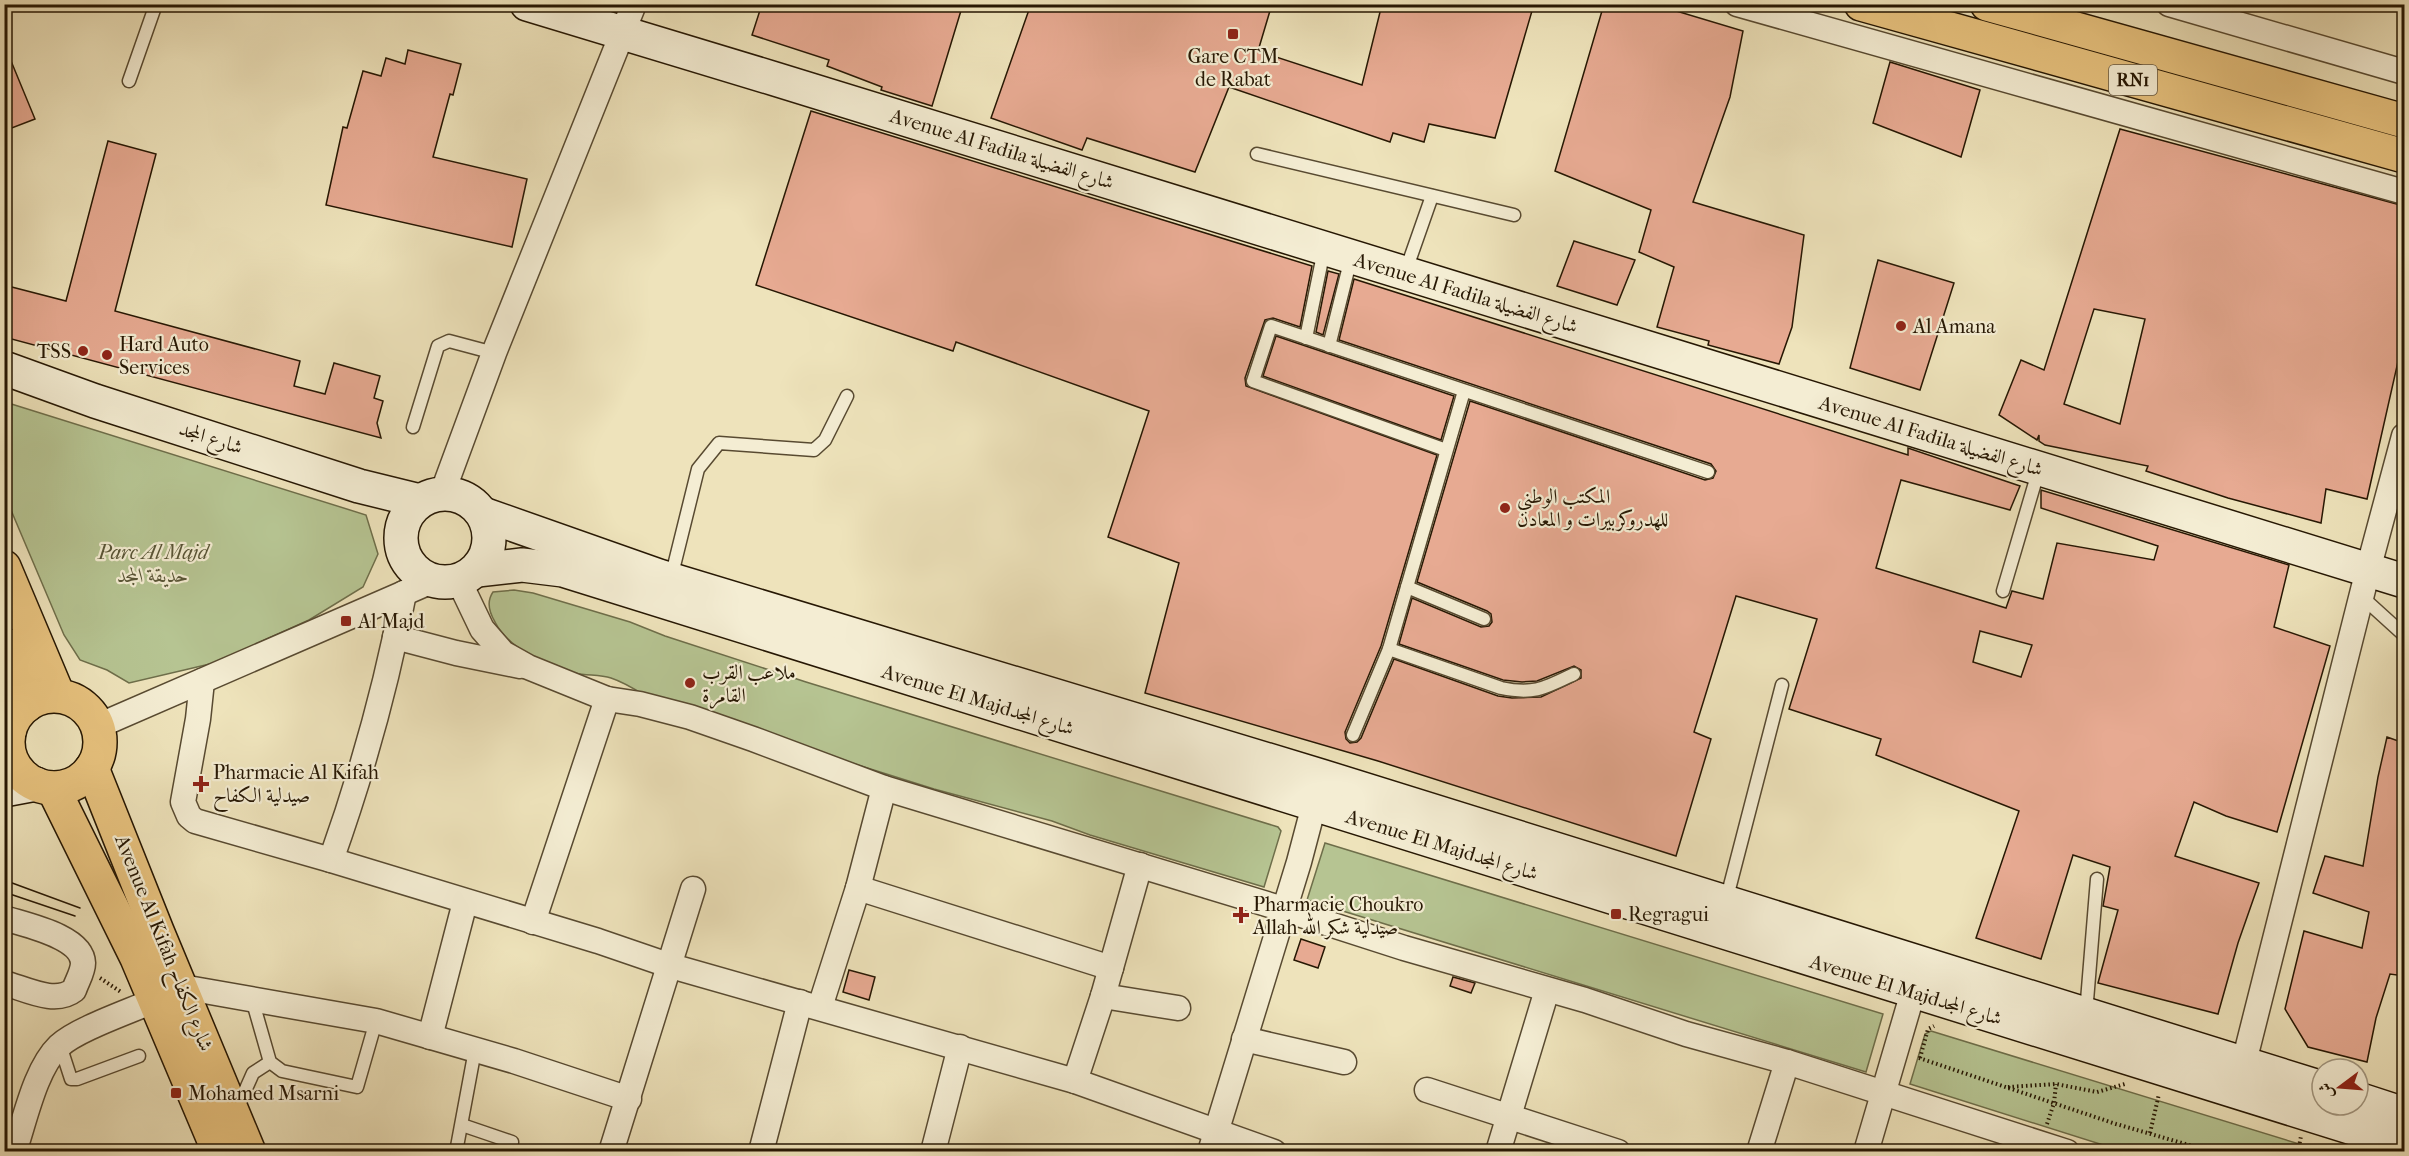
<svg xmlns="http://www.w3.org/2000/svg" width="2409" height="1156" viewBox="0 0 2409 1156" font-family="'IM FELL French Canon',Amiri,serif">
<rect width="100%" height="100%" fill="#eee3bb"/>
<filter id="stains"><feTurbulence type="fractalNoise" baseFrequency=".00333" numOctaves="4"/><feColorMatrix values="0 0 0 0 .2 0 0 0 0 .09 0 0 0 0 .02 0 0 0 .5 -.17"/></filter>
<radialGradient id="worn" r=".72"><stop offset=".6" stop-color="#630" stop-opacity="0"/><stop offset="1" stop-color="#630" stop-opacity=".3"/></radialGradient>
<g fill="#b6c492" stroke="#6e6e4a" stroke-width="1.5">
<polygon points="5,402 366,515 378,554 363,587 309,620 214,663 129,683 107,670 80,660 64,635 5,496"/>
<path d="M 514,590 L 533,593 L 630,622 L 665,636 L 806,682 L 1278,827 L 1281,831 L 1264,887 L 1090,835 L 1052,821 L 934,789 L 823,754 L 644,695 C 633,688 623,682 611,678 C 599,674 587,676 575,673 C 546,666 509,649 495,622 C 489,612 486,602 493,592 Z"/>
<polygon points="1325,843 1883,1014 1866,1072 1307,900"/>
<polygon points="1931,1031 2322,1151 2122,1151 1910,1084 1925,1034"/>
</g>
<g fill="#e7aa92" stroke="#261703" stroke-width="1.5" fill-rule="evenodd">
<polygon points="762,4 963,4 932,106 881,90 882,87 827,66 829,60 752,35"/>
<polygon points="1031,4 1272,4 1258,51 1362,85 1382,4 1534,4 1495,138 1429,124 1424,142 1393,133 1390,142 1229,87 1195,172 1087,138 1082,150 991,118"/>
<polygon points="1604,4 1653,4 1743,31 1730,97 1693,202 1804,235 1792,327 1779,364 1708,345 1709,341 1657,327 1674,267 1639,252 1651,210 1555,171"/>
<polygon points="4,44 35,119 4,131"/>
<polygon points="408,50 461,64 453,95 450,94 433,157 527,179 512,247 326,205 343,127 347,128 363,71 381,76 386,58 405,64"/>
<polygon points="1890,62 1980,90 1961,157 1873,123"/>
<path d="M 811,111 L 1312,266 L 1300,327 L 1273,318 L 1265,320 L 1245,378 L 1246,386 L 1437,455 L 1381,646 L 1345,732 L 1346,739 L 1350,743 L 1357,742 L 1361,738 L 1394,659 L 1498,696 L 1512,698 L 1541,697 L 1581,678 L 1581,670 L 1574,666 L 1537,681 L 1522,682 L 1503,680 L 1399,644 L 1412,598 L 1481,627 L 1489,626 L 1492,622 L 1491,614 L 1487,611 L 1417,582 L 1470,401 L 1705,480 L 1713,478 L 1716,471 L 1711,464 L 1339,340 L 1354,279 L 1908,455 L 1908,448 L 2020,486 L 2010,510 L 1901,480 L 1876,568 L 2006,608 L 2012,591 L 2043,599 L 2057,543 L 2154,560 L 2158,546 L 2041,508 L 2041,490 L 2289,565 L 2274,627 L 2330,646 L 2277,832 L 2226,816 L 2194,802 L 2175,856 L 2259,883 L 2238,943 L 2218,1014 L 2098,983 L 2118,910 L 2103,906 L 2110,867 L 2073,855 L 2041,959 L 1976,938 L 2019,811 L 1876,755 L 1881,739 L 1789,709 L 1817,619 L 1736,596 L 1694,732 L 1711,739 L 1676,856 L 1378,761 L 1145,693 L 1179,563 L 1108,537 L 1149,411 L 956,342 L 953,351 L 756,285 ZM 1980,631 L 2032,645 L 2021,677 L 1973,662 Z"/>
<path d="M 2120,129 L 2404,206 L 2404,335 L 2367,499 L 2326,489 L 2321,523 L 2228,498 L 2146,471 L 2148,466 L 2045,445 L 2039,441 L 2039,435 L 2037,440 L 1999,415 L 2021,360 L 2044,370 ZM 2094,309 L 2145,319 L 2120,424 L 2064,404 Z"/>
<polygon points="108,141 156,154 115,311 300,361 294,386 325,394 334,363 380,376 374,398 383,401 377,423 381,438 4,337 4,285 66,301"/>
<polygon points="1574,241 1635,260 1617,305 1557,286"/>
<polygon points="1878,260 1954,283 1920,390 1850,368"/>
<polygon points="1328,271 1339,274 1323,335 1316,332"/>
<polygon points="1276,336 1454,396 1441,440 1263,376"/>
<polygon points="2387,737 2404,743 2404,976 2390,974 2376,1018 2367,1062 2308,1047 2285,1009 2304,931 2362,948 2369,912 2313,893 2325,856 2363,866 2378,777"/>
<polygon points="1301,939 1325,947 1318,968 1294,960"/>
<polygon points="849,970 875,977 869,1000 843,992"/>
<polygon points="1453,977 1475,983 1471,993 1450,986"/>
</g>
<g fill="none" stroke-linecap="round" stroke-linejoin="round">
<g stroke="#584a31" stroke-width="15">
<g id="lane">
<polyline points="129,81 156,4"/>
<polyline points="1257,154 1514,215"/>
<polyline points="1405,273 1432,196"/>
<polyline points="1306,338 1324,250"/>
<polyline points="1329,346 1351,258"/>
<polyline points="413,427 438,346 449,341 494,353"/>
<polyline points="1446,450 1253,381 1271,326 1708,472"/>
<polyline points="671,578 698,469 719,443 814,450 825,440 847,396"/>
<polyline points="1407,587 1484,619"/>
<polyline points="2003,591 2039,469"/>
<polyline points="2361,596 2404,635"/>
<path d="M 1389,649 L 1501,688 C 1534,695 1545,688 1574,674"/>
<polyline points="1353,735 1389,649 1464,391"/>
<polyline points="1726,901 1782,685"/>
<polyline points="252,999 270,1062 282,1071 357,1087 376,1021"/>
<polyline points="2086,1013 2097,879"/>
<polyline points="60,1045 71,1079 77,1079 139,1056"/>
<polyline points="237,1109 253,1073 270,1062"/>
<polyline points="462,1125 512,1142 509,1152"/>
<polyline points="456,1152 475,1050"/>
</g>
</g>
<g stroke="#584a31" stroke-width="27">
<g id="street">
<polyline points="1737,4 2404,192"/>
<polyline points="2169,4 2404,72"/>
<polyline points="442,494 494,353 634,4"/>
<polyline points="459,581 482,629 503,653 528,667 607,699 640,704 690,717 753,739 884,788 1283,909 1404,948 1585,1000 1686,1034 1787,1062 2067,1152"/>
<polyline points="395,637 456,653 520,666"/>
<polyline points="202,681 198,719 183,802 189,816 195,821 331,860 598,941 671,966 1075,1081 1274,1152"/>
<polyline points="98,726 432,581"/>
<path d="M 331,860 C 362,773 387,684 404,593"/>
<polyline points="858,888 1111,968"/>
<path d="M 4,918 C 25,925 82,936 83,963 C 83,972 77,981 74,990 C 55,1005 26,989 4,983"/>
<polyline points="533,922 607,699"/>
<polyline points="182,987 376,1021 514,1061 629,1099"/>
<polyline points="1103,996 1178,1008"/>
<polyline points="820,1007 858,888 884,788"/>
<polyline points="430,1037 465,902"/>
<polyline points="1244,1039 1344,1062"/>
<polyline points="2240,1078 2368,570 2404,436"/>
<polyline points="1075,1081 1103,996 1140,865"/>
<polyline points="1427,1090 1618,1152"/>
<path d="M 14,1152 C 25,1120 35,1069 59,1046 C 77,1029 131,1011 155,1000"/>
<polyline points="611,1152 693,889"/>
<polyline points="761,1152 800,1002"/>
<polyline points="933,1152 960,1047"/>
<polyline points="1210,1152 1299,862 1318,790"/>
<polyline points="1498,1152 1547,990"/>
<polyline points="1759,1152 1787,1062"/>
<polyline points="1866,1152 1918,975"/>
</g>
</g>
<g stroke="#261703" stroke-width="36">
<g id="secondary">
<polyline points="527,4 775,79 2404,581"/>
<polyline points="4,368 95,401 359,486 420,501"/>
<circle cx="445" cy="538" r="44"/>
<polyline points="483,514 659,576 1321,776 2322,1088"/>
<polyline points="477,570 522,565 563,570 2404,1144"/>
<polyline points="4,735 9,732"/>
<polyline points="4,790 36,784"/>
<polyline points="2358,1099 2404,1114"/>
</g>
</g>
<g stroke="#261703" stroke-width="36">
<g id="primary">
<polyline points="1861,4 2404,156"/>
<polyline points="1987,4 2404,121"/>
<polyline points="4,567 58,695"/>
<polyline points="4,644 27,705"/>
<circle cx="54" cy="742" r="46"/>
<polyline points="92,768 157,931 249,1152"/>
<polyline points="53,788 137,958 219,1152"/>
</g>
</g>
<g stroke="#261703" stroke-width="4" stroke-dasharray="1.5 3" stroke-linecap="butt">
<polyline points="100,978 121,992"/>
<polyline points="1919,1058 2116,1124 2213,1152"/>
<polyline points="1920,1058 1928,1029 1934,1026"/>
<polyline points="2008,1087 2056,1084 2097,1092 2125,1084"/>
<polyline points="2047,1124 2054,1103 2056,1084"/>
<polyline points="2150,1133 2159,1094"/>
<polyline points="2298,1152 2301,1136"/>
</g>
<use href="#lane" stroke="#f4edd3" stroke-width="12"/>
<use href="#street" stroke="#f4edd3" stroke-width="24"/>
<use href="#secondary" stroke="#f4edd3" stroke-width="33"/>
<use href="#primary" stroke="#e7c27e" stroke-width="33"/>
<g stroke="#261703" stroke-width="1.5">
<polyline points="4,880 80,908"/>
<polyline points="4,892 75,916"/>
</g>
</g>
<g fill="#8f2418" stroke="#f4edd3" stroke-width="2">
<rect x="1227" y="28" width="12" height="12" rx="3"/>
<circle cx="1901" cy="326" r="6"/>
<circle cx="83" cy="351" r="6"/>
<circle cx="107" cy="355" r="6"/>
<circle cx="1505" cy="508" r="6"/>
<rect x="340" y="615" width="12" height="12" rx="3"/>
<circle cx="690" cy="683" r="6"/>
<path d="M198 775h6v6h6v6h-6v6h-6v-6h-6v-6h6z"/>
<rect x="1610" y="908" width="12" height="12" rx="3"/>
<path d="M1238 906h6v6h6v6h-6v6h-6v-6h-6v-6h6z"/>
<rect x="170" y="1087" width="12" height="12" rx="3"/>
</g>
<g text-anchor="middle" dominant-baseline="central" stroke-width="4.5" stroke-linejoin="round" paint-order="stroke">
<rect fill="#f4edd3" stroke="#645741" stroke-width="1.5" x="2109" y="65" width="48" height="30" rx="4.5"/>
<g font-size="18" font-weight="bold" fill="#261703">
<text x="2133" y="80">RN1</text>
</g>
<g font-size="20" fill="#261703" stroke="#f4edd3" text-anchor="start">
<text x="1233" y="56" text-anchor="middle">Gare CTM<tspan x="1233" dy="23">de Rabat</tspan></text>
<text x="1913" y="326">Al Amana</text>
<text x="119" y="344">Hard Auto<tspan x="119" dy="23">Services</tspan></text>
<text x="71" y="351" text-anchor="end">TSS</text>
<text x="1517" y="496">المكتب الوطني<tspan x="1517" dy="23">للهدروكربيرات و المعادن</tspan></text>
<text x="358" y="621">Al Majd</text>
<text x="702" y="672">ملاعب القرب<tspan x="702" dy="23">القامرة</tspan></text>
<text x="213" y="772">Pharmacie Al Kifah<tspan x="213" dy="23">صيدلية الكفاح</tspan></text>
<text x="1253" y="904">Pharmacie Choukro<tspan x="1253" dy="23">Allah صيدلية شكر الله</tspan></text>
<text x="1628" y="914">Regragui</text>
<text x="188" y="1093">Mohamed Msarni</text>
</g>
<g font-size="20" fill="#261703" stroke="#f4edd3">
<text transform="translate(1002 149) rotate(17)">Avenue Al Fadila شارع الفضيلة</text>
<text transform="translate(1466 293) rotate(17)">Avenue Al Fadila شارع الفضيلة</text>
<text transform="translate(1931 436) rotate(17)">Avenue Al Fadila شارع الفضيلة</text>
<text transform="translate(211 438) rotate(18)">شارع المجد</text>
<text transform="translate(978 700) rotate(17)">Avenue El Majdشارع المجد</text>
<text transform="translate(1442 845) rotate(17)">Avenue El Majdشارع المجد</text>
<text transform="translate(164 943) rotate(68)">Avenue Al Kifah شارع الكفاح</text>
<text transform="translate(1906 990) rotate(17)">Avenue El Majdشارع المجد</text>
</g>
<g font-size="20" font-style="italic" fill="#585435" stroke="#f4edd3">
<text x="153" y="552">Parc Al Majd<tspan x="153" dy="23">حديقة المجد</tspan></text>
</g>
</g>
<rect width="2409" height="1156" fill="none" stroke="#eee3bb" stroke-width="24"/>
<rect x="6" y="6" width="2397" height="1144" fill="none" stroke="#261703" stroke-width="3"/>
<rect x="12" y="12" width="2385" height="1132" fill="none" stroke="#261703" stroke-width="1.5"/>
<g transform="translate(2340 1087) rotate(254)"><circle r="28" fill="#f4edd3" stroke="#a29780" stroke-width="1.5"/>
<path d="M0-4.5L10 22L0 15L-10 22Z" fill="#8f2418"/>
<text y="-9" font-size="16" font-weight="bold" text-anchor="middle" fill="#261703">ش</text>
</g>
<rect width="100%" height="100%" filter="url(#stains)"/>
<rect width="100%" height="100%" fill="url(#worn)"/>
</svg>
